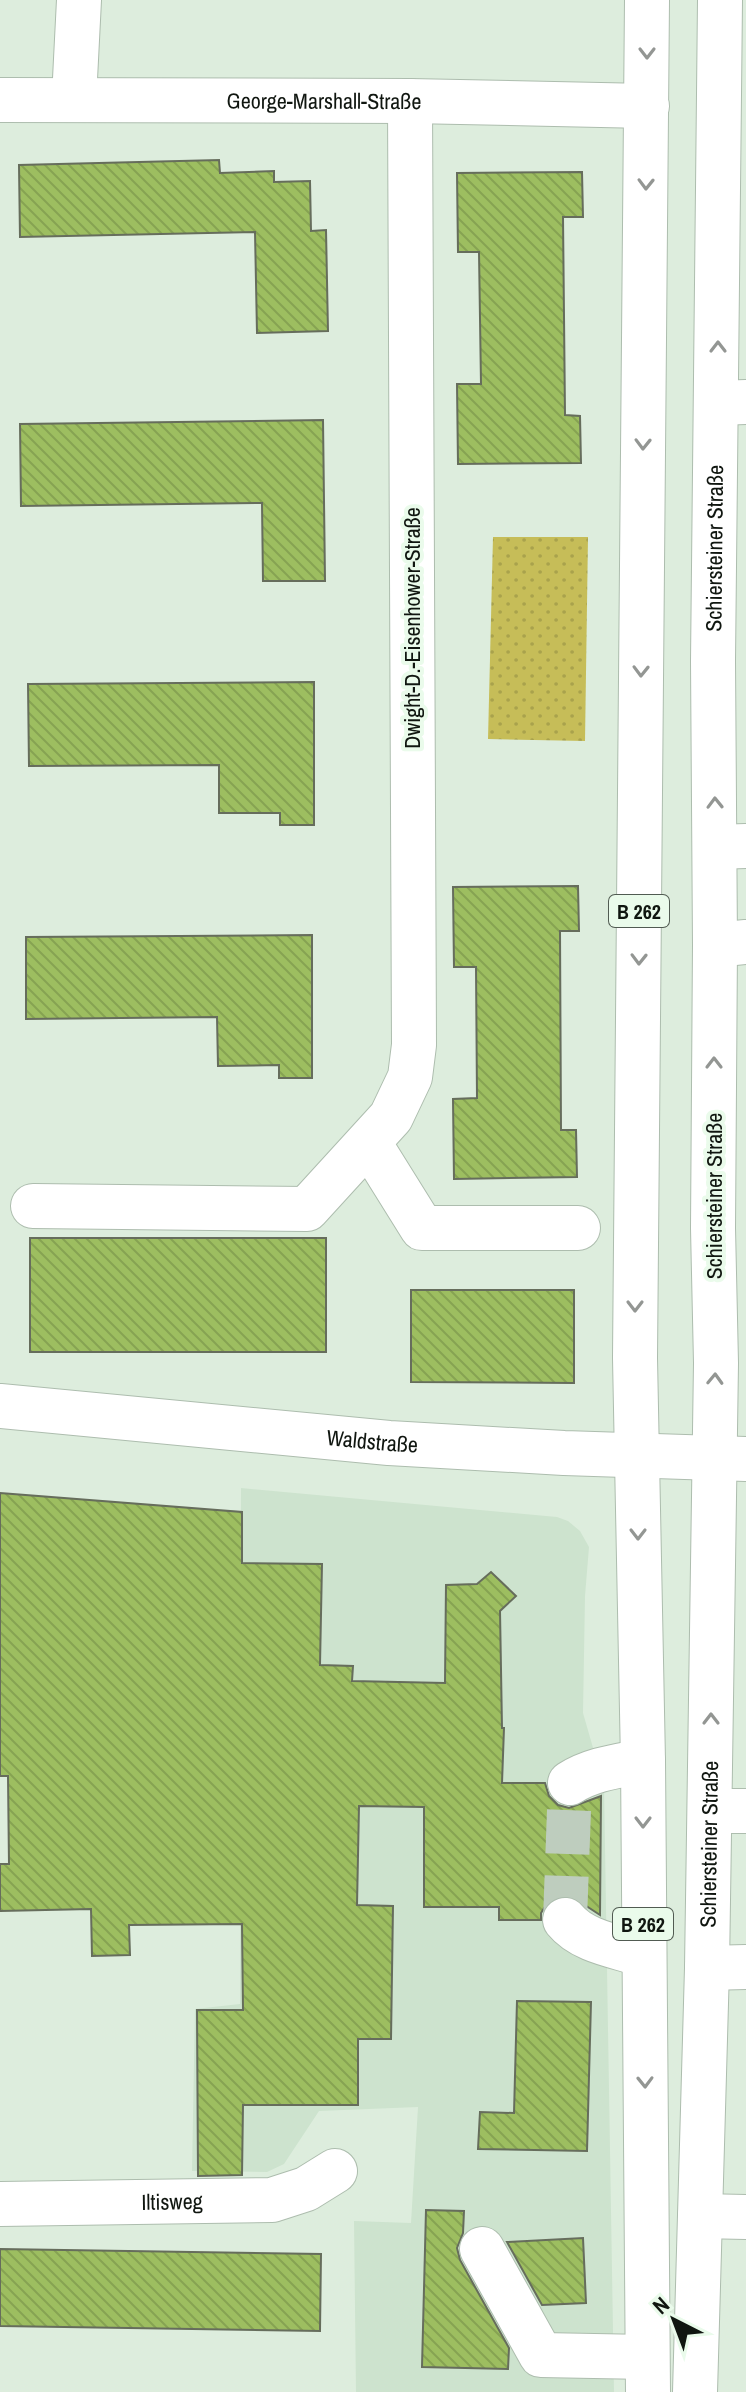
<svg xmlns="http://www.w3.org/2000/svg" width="746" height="2392" viewBox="0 0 746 2392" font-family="'Archivo Narrow',sans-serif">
<defs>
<pattern id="grass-dots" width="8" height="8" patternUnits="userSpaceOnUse" patternTransform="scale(2)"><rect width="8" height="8" fill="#c6bd58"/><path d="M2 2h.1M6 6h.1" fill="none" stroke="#a9a24c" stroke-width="1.8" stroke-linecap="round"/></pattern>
<pattern id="building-back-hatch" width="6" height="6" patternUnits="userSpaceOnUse" patternTransform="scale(2)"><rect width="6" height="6" fill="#9dbe60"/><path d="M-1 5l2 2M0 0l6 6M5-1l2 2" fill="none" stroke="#86a352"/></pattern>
</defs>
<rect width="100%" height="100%" fill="#ddeddd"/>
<polygon fill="#cde3ce" points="241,1488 557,1517 568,1521 580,1531 589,1547 585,1596 583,1713 604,1786 614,2392 356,2392 354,2221 411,2223 418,2107 319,2111 284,2164 267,2172 192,2171 195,2009 240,2004"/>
<polygon fill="url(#grass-dots)" points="493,537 588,537 585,741 488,739"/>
<g fill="url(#building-back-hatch)" stroke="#666d5c" stroke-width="2">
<polygon points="219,160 220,173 274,171 274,182 310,181 311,231 326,230 328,331 257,333 255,232 20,237 19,165"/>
<polygon points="582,172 583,217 563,217 565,415 580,416 581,463 458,464 457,384 481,384 479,252 458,252 457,173"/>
<polygon points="323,420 325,581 263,581 262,503 21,506 20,424"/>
<polygon points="314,682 314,825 280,825 280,813 219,813 219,765 29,766 28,684"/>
<polygon points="578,886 579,931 560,931 561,1130 576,1130 577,1177 454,1179 453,1099 477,1098 476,967 454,967 453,887"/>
<polygon points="312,935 312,1078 279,1078 279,1065 218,1066 217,1017 26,1019 26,937"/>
<rect x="30" y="1238" width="296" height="114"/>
<polygon points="411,1290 574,1290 574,1383 411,1382"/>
<polygon points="0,1493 242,1512 242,1563 322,1564 320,1665 353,1666 352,1681 445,1683 446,1585 477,1584 491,1572 516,1596 500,1611 502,1728 504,1728 502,1783 545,1783 549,1796 558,1805 569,1808 601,1796 600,1915 571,1896 558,1896 548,1902 541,1913 541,1920 499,1920 499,1907 424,1907 424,1807 359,1806 357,1905 393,1906 391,2039 358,2039 358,2105 243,2105 242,2175 198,2176 197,2010 243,2010 242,1924 129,1925 130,1955 92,1956 91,1909 0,1911 0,1864 9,1864 8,1776 0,1776"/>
<polygon points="517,2001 591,2002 587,2151 478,2149 480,2112 514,2113"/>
<polygon points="426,2210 464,2211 463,2233 457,2248 460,2260 509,2348 508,2369 422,2367"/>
<polygon points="583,2238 586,2303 542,2305 507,2242"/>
<polygon points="0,2249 321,2254 320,2331 0,2326"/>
</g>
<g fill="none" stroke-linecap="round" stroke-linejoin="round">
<polyline stroke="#becdbe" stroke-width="44" stroke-dasharray="44 22" stroke-linecap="butt" points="565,1920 570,1783"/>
<g stroke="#adbdae" stroke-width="46">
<g id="minor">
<polyline points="74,99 79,0"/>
<path id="s1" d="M 0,100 L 410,101 L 647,106"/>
<polyline points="718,403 746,402"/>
<polyline points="715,847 746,846"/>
<polyline points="715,945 746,942"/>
<polyline points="369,1143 422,1228 578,1228"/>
<polyline points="33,1206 307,1209 391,1117 410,1077 414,1045 410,101"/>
<path id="s2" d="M 0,1406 L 389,1443 L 564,1453 L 746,1459"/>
<path d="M 570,1783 C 592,1769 618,1766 643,1761"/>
<polyline points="710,1811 746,1811"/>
<path d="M 565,1920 C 583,1942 617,1946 644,1955"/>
<polyline points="707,1968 746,1967"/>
<path id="s3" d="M 0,2204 L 272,2200 L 306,2189 L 335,2171"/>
<polyline points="700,2216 746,2217"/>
<polyline points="482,2249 541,2355 647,2357"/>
</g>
</g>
<g stroke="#adbdae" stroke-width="46">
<g id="major">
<polyline points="647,0 635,1358 643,1761 648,2392"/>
<path id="s4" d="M 695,2392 L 707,1968 L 716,1363 L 713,1228 L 715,945 L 713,661 L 720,0"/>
</g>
</g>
<use href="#minor" stroke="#fff" stroke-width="44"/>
<use href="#major" stroke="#fff" stroke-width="44"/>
</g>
<defs><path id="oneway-chevron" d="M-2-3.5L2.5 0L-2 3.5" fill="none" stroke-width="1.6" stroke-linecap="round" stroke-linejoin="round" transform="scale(2)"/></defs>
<g stroke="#939693">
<use href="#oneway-chevron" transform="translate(647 53) rotate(90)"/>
<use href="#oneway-chevron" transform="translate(646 184) rotate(91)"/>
<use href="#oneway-chevron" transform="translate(718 347) rotate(-90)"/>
<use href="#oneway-chevron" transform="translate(643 444) rotate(91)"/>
<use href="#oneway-chevron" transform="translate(641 671) rotate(91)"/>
<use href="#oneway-chevron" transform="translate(715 803) rotate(-91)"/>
<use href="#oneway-chevron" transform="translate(639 959) rotate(91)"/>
<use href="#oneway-chevron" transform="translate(714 1063) rotate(-90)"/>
<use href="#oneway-chevron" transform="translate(635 1306) rotate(90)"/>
<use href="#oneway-chevron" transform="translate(715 1379) rotate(-88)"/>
<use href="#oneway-chevron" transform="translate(638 1534) rotate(90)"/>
<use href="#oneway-chevron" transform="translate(711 1719) rotate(-90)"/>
<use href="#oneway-chevron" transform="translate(643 1822) rotate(90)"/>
<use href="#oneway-chevron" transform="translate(645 2082) rotate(89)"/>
</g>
<g text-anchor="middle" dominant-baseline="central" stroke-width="8" stroke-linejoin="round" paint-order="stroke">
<g fill="#eafbeb" stroke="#515b52" stroke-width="2">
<rect x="609" y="895" width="60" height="32" rx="6"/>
<rect x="613" y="1908" width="60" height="32" rx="6"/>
</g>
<g font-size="20" font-weight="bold" fill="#101610">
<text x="639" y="911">B 262</text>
<text x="643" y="1924">B 262</text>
</g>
<g font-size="22" fill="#101610" stroke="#eafbeb">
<text stroke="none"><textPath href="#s1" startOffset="324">George-Marshall-Straße</textPath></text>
<text stroke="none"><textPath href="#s4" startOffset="1844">Schiersteiner Straße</textPath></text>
<text transform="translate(412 628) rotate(-90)">Dwight-D.-Eisenhower-Straße</text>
<text transform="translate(714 1196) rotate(-90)">Schiersteiner Straße</text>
<text stroke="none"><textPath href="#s2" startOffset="374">Waldstraße</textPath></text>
<text stroke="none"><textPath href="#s4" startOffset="548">Schiersteiner Straße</textPath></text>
<text stroke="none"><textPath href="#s3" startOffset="172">Iltisweg</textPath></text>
</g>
</g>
<g transform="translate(674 2320) rotate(318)" stroke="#eafbeb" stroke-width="6" paint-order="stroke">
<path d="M0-6L14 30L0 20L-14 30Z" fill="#101610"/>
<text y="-12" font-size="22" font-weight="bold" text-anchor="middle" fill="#101610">N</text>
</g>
</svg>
